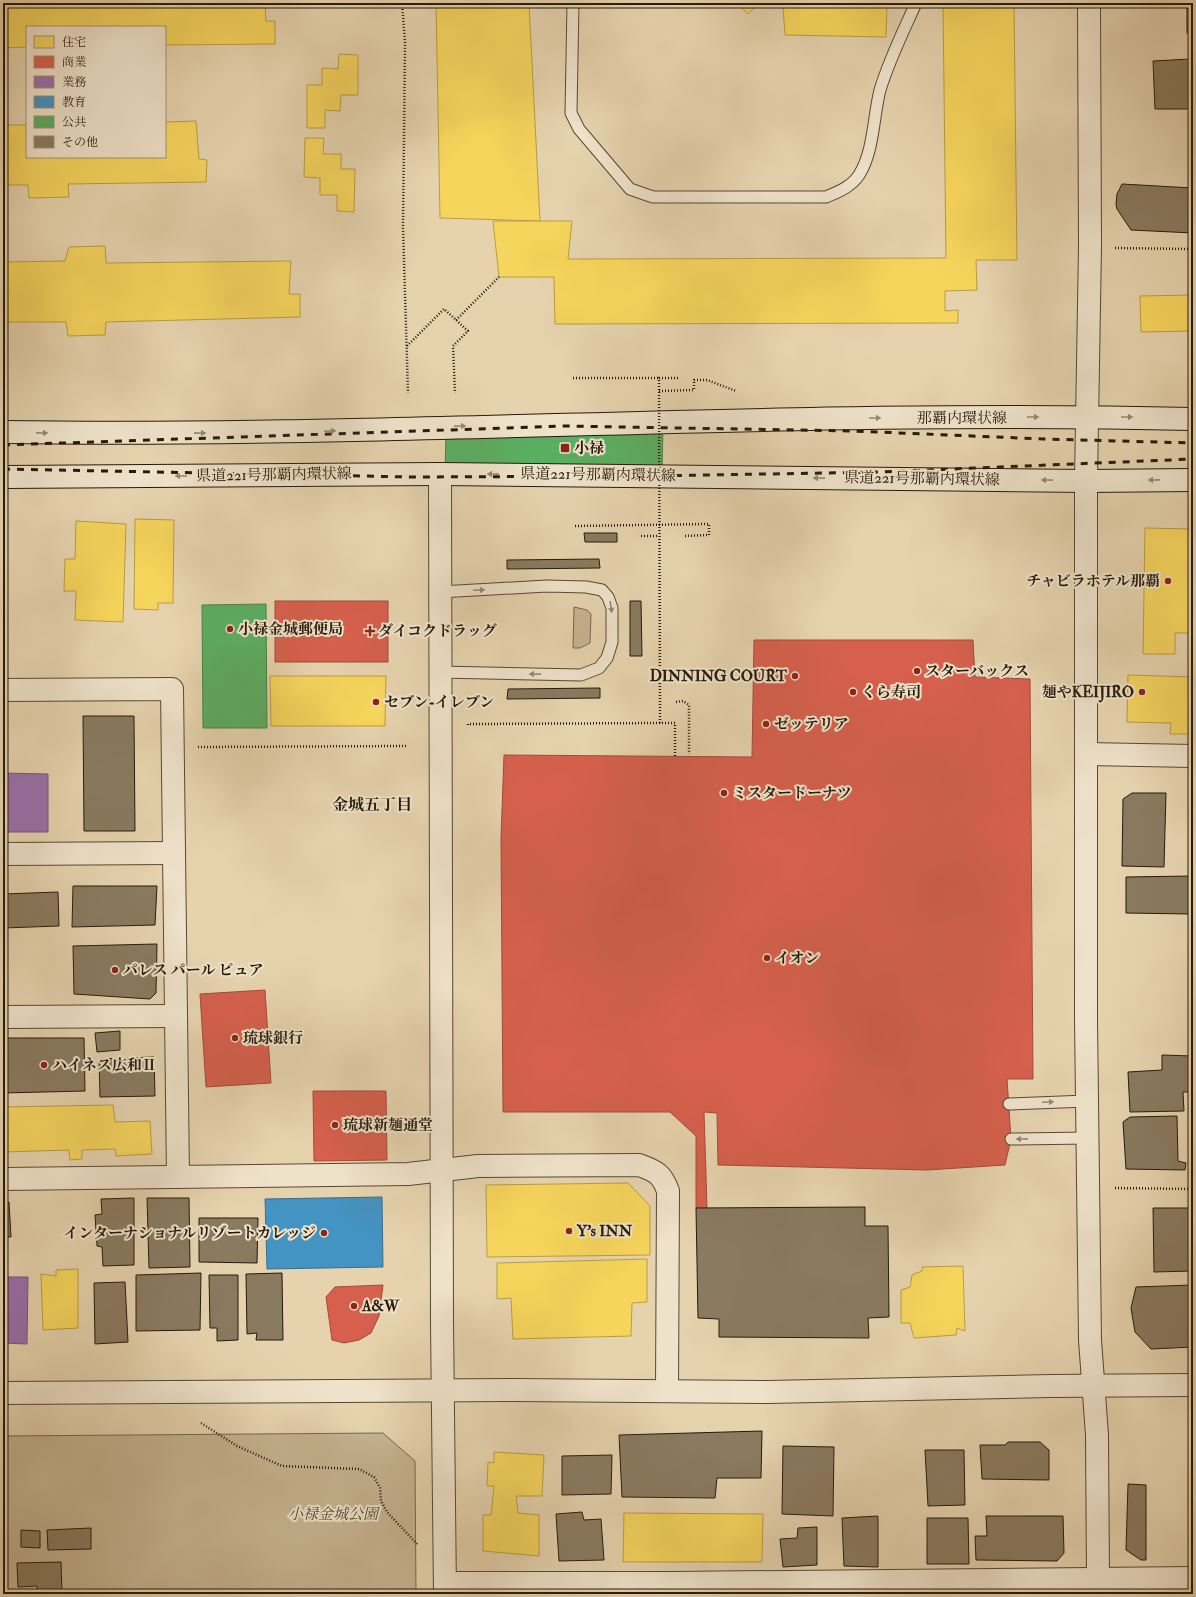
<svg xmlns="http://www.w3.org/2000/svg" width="1196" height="1597" viewBox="0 0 1196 1597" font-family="'IM FELL Double Pica','Noto Serif JP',serif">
<rect width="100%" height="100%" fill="#e6d3ae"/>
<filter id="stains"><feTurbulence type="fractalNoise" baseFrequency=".005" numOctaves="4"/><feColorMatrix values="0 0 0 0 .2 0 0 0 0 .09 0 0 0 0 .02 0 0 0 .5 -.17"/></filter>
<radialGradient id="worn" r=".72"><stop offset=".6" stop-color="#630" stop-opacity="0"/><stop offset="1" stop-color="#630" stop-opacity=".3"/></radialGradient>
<g fill="#c6b492" stroke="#76674e">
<polygon points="574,607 587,610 591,614 590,643 580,648 573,648"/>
<polygon points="383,1433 415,1461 416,1594 3,1594 3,1436"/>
</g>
<g fill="#f6d55c" stroke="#b89d44">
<polygon points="3,3 265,3 266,21 275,21 275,44 165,45 165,27 27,27 27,47 3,48"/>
<polygon points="436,3 529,3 540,221 440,218"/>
<polygon points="736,3 759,3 748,14"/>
<polygon points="778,3 876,3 876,6 887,6 886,37 785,35 783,7"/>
<polygon points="943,3 1014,3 1017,260 976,260 977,290 945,291 945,311 958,310 958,323 555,324 554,277 499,277 493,221 572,221 568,259 946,258"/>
<polygon points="339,54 358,55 358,95 341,95 340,111 325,110 325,128 307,128 307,85 322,85 322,68 338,69"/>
<polygon points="196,121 199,159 207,160 206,182 68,184 69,197 29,198 28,185 3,185 3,125 27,125 27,157 165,157 165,122"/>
<polygon points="305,138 324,138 323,154 341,154 341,169 355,169 354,212 337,211 337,195 320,195 320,178 304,177"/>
<polygon points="105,246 106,263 291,261 289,294 300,294 300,317 106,322 105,335 68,336 66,322 3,322 3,262 65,261 69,247"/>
<polygon points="1193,295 1193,331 1141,332 1140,296"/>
<polygon points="135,519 174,520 173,603 158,603 158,610 134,609"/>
<polygon points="76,521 126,524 123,622 75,620 76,591 64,591 65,559 75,559"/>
<polygon points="1145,528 1192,529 1191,633 1175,633 1175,654 1143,654"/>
<polygon points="1128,675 1193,677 1193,734 1170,734 1171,723 1127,722"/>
<polygon points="270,676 386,676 385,726 271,726"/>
<polygon points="113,1105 115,1122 150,1121 152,1154 116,1156 115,1149 82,1150 82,1159 70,1160 69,1150 3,1152 3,1107"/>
<polygon points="628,1183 650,1206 650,1255 487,1257 486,1185"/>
<polygon points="647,1259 647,1302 632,1303 631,1336 513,1339 511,1298 497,1299 497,1263"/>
<polygon points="963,1266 965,1331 957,1328 956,1335 914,1338 910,1323 901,1323 901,1290 910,1287 912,1275 922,1271 922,1267"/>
<polygon points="78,1269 78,1328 43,1330 41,1274 56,1276 56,1270"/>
<polygon points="494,1452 544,1455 542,1496 516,1496 518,1513 539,1515 539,1556 483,1551 483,1515 491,1515 494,1486 487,1486 488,1462 494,1463"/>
<polygon points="624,1513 763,1514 762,1562 623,1562"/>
</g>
<g fill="#d6604d" stroke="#a24b39">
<rect x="275" y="601" width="113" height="61"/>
<polygon points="754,640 973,640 975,677 1030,679 1033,1079 1007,1079 1011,1139 1005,1165 927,1170 718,1165 717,1113 704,1112 707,1208 696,1208 696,1136 670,1112 503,1112 501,838 504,755 752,757"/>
<polygon points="265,990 271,1083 206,1087 200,994"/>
<polygon points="313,1091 386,1091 387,1160 314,1161"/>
<polygon points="383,1285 379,1316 371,1333 359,1340 344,1343 332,1340 326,1297 335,1287"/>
</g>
<g fill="#9970ab" stroke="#77567b">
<polygon points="3,773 48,774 48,832 3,832"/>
<polygon points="3,1277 28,1277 27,1344 3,1343"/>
</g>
<polygon fill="#4393c3" stroke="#3b6f8c" points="382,1197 383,1267 267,1269 265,1199"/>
<g fill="#5aae61" stroke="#4b8247">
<polygon points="663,428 662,472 445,475 446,432"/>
<polygon points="266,604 267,728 203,728 202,605"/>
</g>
<g fill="#8a7a60" stroke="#271a0b">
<rect x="1187" y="3" width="6" height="30"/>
<polygon points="1192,45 1193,109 1155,109 1153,61 1190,59"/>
<polygon points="1122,184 1193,188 1190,226 1193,226 1193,233 1131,230 1117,209 1116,204 1117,194"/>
<polygon points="584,533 617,533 617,542 585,542"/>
<polygon points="599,559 600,568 507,569 507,560"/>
<polygon points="630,601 641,601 642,656 630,656"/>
<polygon points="600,688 600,698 507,699 508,689"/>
<polygon points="83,716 134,716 135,831 84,831"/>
<polygon points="1132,793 1166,793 1164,867 1122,866 1123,799"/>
<polygon points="1191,876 1190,914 1126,913 1126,877"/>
<polygon points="73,886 157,886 155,925 72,927"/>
<polygon points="58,892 59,926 3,928 3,894"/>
<polygon points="157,944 156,993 150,999 74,994 73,946"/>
<polygon points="120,1031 120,1050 97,1052 95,1033"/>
<polygon points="3,1038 84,1038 85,1091 3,1093"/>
<polygon points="1162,1055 1192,1056 1193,1092 1183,1092 1184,1111 1130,1112 1128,1072 1162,1070"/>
<polygon points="154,1057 155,1096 100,1097 99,1059"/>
<polygon points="1177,1116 1178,1161 1186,1163 1185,1170 1126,1169 1123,1122 1130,1117"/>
<polygon points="134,1198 134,1265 103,1266 102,1247 97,1246 95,1215 102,1214 101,1199"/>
<polygon points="147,1198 189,1198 190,1267 149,1268"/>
<polygon points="3,1202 9,1202 11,1237 5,1237 6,1267 3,1267"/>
<polygon points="865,1207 865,1226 888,1226 889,1317 868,1318 869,1338 719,1337 719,1319 698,1318 696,1208"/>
<polygon points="1153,1208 1193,1208 1193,1271 1154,1272"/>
<polygon points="199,1218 258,1218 257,1263 199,1262"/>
<polygon points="201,1273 200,1330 136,1331 136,1275"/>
<polygon points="282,1273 283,1340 256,1340 257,1333 247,1334 246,1274"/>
<polygon points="209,1275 238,1275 238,1340 217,1341 217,1328 210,1328"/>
<polygon points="125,1282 128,1342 95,1344 94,1283"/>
<polygon points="1193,1285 1193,1347 1151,1349 1135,1332 1131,1308 1136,1287"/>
<polygon points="762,1431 761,1478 717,1478 715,1498 622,1497 619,1435"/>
<polygon points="1008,1442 1040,1442 1049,1450 1049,1480 982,1479 980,1445 1005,1445"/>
<polygon points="783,1446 834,1447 833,1516 782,1514"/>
<polygon points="925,1450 964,1450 965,1505 928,1506"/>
<polygon points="612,1455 611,1494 562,1495 562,1456"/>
<polygon points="1128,1484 1146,1485 1146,1560 1141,1560 1126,1550"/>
<polygon points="582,1512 584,1520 601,1519 604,1560 559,1561 556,1514"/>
<polygon points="878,1516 878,1567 844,1566 842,1518"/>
<polygon points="986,1516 1063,1516 1064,1553 1057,1561 976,1560 975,1536 987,1536"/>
<polygon points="927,1518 968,1518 969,1564 927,1564"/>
<polygon points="817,1527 817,1565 783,1567 780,1539 797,1538 798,1528"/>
<polygon points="91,1528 91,1549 48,1550 47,1530"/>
<rect x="3" y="1530" width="3" height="17"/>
<polygon points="21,1530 40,1531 40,1548 21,1547"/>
<polygon points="61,1562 62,1594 37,1594 37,1586 18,1587 17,1563"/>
</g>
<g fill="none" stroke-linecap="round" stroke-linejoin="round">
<g stroke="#574834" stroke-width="13">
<g id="service">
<path d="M 573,3 L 571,113 L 579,129 L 630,189 L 653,197 L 826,197 C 838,192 851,187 859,175 C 874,151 873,118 880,90 C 889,60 903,32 916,3"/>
<polyline points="439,672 581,675 599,668 607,658 612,642 612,608 608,597 602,590 586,587 547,586 440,592"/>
<polyline points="1009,1104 1087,1101"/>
<polyline points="1011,1139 1088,1138"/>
</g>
</g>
<g stroke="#574834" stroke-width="24">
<g id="minor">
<polyline points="440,474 442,1322 445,1594"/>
<polyline points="3,690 172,689 178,1177"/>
<polyline points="1087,754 1193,756"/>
<polyline points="3,854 174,853"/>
<polyline points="3,1017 175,1016"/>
<path d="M 3,1179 L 408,1174 L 478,1166 L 639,1165 C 656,1171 662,1174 668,1191 L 667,1391"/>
<polyline points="445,1583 672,1583 1193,1578"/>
</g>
</g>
<g stroke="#574834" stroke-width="24">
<g id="tertiary">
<polyline points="1089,3 1090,246 1086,481 1086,1019 1090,1340 1097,1435 1098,1579"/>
<polyline points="3,1393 514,1390 768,1392 1051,1386 1193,1385"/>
</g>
</g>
<g stroke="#271a0b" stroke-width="24">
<g id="secondary">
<path d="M 3,432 C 400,438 796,409 1193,419"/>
<polyline points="3,477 440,474 1086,481 1193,480"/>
</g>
</g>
<g stroke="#271a0b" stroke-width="2.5" stroke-dasharray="1 2" stroke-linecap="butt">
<polyline points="402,3 405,42 403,228 408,393"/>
<polyline points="1115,248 1193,249"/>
<polyline points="456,320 499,277"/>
<polyline points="407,346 444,309 468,331 453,346 455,393"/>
<polyline points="573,378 659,378"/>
<polyline points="659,391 694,390 694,380 707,380 736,391"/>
<polyline points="575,526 709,524 709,535 684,536"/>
<polyline points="641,536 659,536"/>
<polyline points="676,702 683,701 689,705 689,754"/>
<polyline points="468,725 468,724 477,724 660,723"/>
<polyline points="198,747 407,746"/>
<polyline points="1115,1188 1193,1189"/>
<polyline points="201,1423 237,1446 282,1466 359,1469 374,1477 380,1488 381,1501 387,1512 418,1545"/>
</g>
<use href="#service" stroke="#efe2ca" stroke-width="11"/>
<use href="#minor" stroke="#efe2ca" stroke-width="22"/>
<use href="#tertiary" stroke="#efe2ca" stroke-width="22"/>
<use href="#secondary" stroke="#efe2ca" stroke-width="22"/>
<g stroke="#271a0b" stroke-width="3" stroke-dasharray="7 7" stroke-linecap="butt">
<polyline points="3,445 566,426 853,431 1044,439 1193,443"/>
<polyline points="3,469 412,477 652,476 880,472 1193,459"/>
</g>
<polyline stroke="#271a0b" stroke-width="2.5" stroke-dasharray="1 2" stroke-linecap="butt" points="675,756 675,723 660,723 659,378 678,378"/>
</g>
<defs><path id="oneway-solid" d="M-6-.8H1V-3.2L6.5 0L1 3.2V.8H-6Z"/></defs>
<g fill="#958874">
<use href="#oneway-solid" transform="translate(1033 417)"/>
<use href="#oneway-solid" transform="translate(1127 417)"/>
<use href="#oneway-solid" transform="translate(875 418)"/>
<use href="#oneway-solid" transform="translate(460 426) rotate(-1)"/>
<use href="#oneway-solid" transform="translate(330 431) rotate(-2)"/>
<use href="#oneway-solid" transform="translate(42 433) rotate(1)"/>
<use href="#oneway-solid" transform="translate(200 433) rotate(-1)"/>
<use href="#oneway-solid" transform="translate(493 474) rotate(-179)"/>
<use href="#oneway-solid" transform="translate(181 476) rotate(179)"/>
<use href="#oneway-solid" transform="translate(819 478) rotate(-179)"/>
<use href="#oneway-solid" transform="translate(1047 480) rotate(-179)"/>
<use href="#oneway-solid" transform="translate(1154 480) rotate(179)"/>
<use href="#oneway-solid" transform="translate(479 590) rotate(-3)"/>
<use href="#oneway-solid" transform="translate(611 607) rotate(81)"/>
<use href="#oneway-solid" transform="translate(535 674) rotate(-179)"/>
<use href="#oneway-solid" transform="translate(1048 1102) rotate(-3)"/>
<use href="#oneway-solid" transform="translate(1022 1139) rotate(179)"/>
</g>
<g fill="#8f2418" stroke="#efe2ca" stroke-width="1.5">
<rect x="560" y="443" width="10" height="10" rx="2"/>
<circle cx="1168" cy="581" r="4"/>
<circle cx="230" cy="629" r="4"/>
<path d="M368 625h4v4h4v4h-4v4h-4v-4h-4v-4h4z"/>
<circle cx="917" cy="671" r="4"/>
<circle cx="795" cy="676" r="4"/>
<circle cx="853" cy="692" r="4"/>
<circle cx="1142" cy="692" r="4"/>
<circle cx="376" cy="702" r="4"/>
<circle cx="766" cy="724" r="4"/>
<circle cx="724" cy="793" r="4"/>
<circle cx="767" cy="958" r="4"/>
<circle cx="115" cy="970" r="4"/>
<circle cx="235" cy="1038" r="4"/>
<circle cx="44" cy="1065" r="4"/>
<circle cx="335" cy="1125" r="4"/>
<circle cx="569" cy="1231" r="4"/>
<circle cx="324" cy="1233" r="4"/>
<circle cx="354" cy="1306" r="4"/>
</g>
<g text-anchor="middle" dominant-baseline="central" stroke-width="4" stroke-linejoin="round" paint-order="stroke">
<g font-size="15" fill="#271a0b" stroke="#efe2ca">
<text x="962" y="418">那覇内環状線</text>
<text transform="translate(274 475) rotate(-1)">県道221号那覇内環状線</text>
<text transform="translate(598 475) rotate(1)">県道221号那覇内環状線</text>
<text transform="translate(922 479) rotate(1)">県道221号那覇内環状線</text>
</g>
<g font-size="15" font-weight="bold" fill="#271a0b" stroke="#efe2ca" text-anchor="start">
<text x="574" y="448">小禄</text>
<text x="1160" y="581" text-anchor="end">チャビラホテル那覇</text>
<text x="238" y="629">小禄金城郵便局</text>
<text x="378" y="631">ダイコクドラッグ</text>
<text x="925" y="671">スターバックス</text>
<text x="787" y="676" text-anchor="end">DINNING COURT</text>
<text x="861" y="692">くら寿司</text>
<text x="1134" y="692" text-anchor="end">麺やKEIJIRO</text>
<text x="384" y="702">セブン-イレブン</text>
<text x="774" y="724">ゼッテリア</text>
<text x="732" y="793">ミスタードーナツ</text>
<text x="775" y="958">イオン</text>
<text x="123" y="970">パレス パール ピュア</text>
<text x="243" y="1038">琉球銀行</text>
<text x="52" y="1065">ハイネス広和Ⅱ</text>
<text x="343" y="1125">琉球新麺通堂</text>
<text x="577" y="1231">Y's INN</text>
<text x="316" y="1233" text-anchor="end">インターナショナルリゾートカレッジ</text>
<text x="362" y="1306">A&amp;W</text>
</g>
<g font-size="15" font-style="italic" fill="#574834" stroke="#efe2ca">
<text x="333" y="1514">小禄金城公園</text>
</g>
<g font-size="16" font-weight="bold" fill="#271a0b" stroke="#efe2ca">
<text x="372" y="805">金城五丁目</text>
</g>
</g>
<rect width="1196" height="1597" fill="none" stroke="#e6d3ae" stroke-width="16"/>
<rect x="4" y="4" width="1188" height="1589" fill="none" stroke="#271a0b" stroke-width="2"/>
<rect x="8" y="8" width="1180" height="1581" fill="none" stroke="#271a0b"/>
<rect x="26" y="26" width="140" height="132" fill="#efe2ca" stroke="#9f927e"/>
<rect x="34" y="36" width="20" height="12" fill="#f6d55c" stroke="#9f927e"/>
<text x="62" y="46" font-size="12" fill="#271a0b">住宅</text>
<rect x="34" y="56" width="20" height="12" fill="#d6604d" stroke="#9f927e"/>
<text x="62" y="66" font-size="12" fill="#271a0b">商業</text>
<rect x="34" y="76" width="20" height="12" fill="#9970ab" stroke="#9f927e"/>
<text x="62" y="86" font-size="12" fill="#271a0b">業務</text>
<rect x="34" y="96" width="20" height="12" fill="#4393c3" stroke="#9f927e"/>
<text x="62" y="106" font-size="12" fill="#271a0b">教育</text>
<rect x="34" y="116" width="20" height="12" fill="#5aae61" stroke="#9f927e"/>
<text x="62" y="126" font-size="12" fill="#271a0b">公共</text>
<rect x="34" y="136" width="20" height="12" fill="#8a7a60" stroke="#9f927e"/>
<text x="62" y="146" font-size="12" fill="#271a0b">その他</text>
<rect width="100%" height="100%" filter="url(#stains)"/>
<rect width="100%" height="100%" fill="url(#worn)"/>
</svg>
